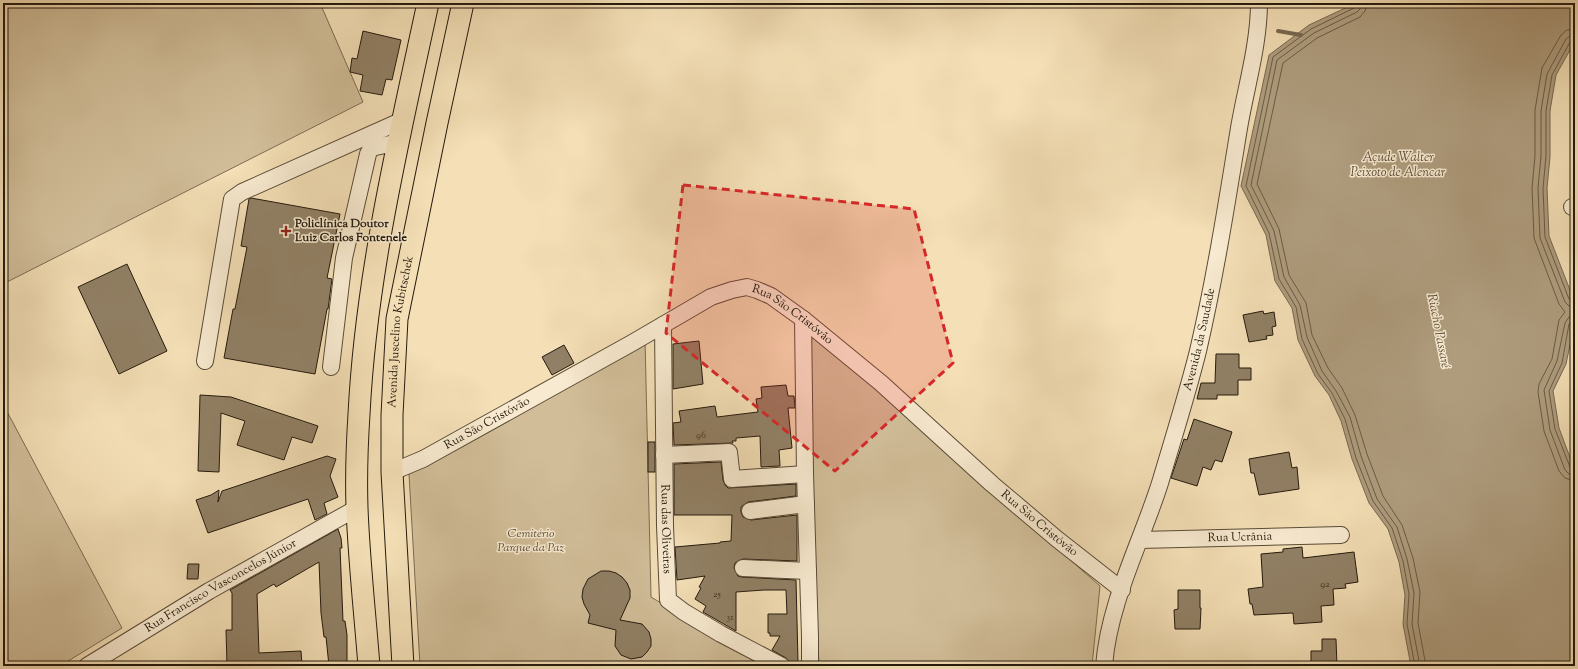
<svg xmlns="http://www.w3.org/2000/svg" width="1578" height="669" viewBox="0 0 1578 669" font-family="'Sorts Mill Goudy',serif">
<rect width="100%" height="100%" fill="#f4dfb6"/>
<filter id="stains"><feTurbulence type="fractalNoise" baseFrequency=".005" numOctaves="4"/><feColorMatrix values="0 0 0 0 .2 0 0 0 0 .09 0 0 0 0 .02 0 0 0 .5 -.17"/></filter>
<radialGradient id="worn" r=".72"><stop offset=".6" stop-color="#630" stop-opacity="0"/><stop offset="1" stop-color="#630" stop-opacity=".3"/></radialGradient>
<g fill="#d1be99" stroke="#7b6c53">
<polygon points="3,3 320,3 363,102 3,284"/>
<polygon points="815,336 1100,586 1092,666 819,666 806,341"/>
<polygon points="645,339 651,597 766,666 420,666 409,474"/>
<polygon points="3,404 122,628 60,666 3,666"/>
</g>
<polygon fill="#ae9c7d" stroke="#776850" points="1356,3 1575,3 1575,41 1556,75 1550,111 1550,157 1547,188 1549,236 1575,303 1571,340 1566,364 1553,391 1559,428 1575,471 1575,666 1411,666 1403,624 1405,595 1399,562 1388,529 1369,503 1352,459 1341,421 1329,395 1315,376 1298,340 1292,308 1275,281 1266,235 1241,186 1269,55 1309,25"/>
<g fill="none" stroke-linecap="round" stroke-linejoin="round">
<g stroke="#6a5b45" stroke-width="1">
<polyline points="1356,3 1354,8 1311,29 1273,57 1246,186 1269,233 1279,279 1296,307 1302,339 1318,374 1332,393 1345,419 1356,458 1373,501 1392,528 1403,561 1409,594 1407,624 1415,666"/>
<polyline points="1361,3 1360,9 1357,12 1314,33 1277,60 1251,185 1274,231 1284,277 1300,305 1307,337 1322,371 1336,391 1350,417 1361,456 1377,499 1397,527 1407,559 1414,593 1412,624 1420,666"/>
<polyline points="1367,3 1365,11 1360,17 1317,38 1283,63 1257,184 1279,229 1289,275 1306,303 1312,335 1328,368 1342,388 1355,415 1367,454 1383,496 1402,525 1413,558 1420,592 1418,623 1426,666"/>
<polyline points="1575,29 1567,30 1561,35 1542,68 1535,110 1535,156 1532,188 1534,238 1559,304 1565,312 1559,320 1552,359 1539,384 1538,392 1544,431 1559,471 1565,478 1575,481"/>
<polyline points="1575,35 1570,36 1566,39 1547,74 1541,111 1541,156 1538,188 1540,238 1565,302 1569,306 1575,307"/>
<polyline points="1575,40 1570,42 1552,75 1546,111 1546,156 1543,188 1545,237 1569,299 1572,302 1575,302"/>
<polyline points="1575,316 1569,317 1565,323 1557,361 1544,390 1550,430 1565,470 1569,474 1575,475"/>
<polyline points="1575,321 1571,322 1569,324 1562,363 1549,391 1555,429 1570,467 1575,470"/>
</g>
<polyline stroke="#776850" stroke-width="4" points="1278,31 1301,35"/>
</g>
<g fill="#918065" stroke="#251a0d">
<polygon points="363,31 401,40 392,80 386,79 382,95 360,91 363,75 350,72 352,58 357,59"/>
<polygon points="251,198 340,214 327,278 332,279 328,309 327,309 315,374 224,358 233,309 235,309 247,247 241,246 249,199"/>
<polygon points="127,264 167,351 119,374 78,287"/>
<polygon points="1263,311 1264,314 1274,312 1276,326 1272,327 1273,335 1266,336 1267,339 1249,342 1243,315"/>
<polygon points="699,341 703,384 673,389 673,344"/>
<polygon points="564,345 574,363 552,375 542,357"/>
<polygon points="1216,354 1239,354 1239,368 1251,368 1251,380 1238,380 1238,395 1217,395 1217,399 1197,399 1201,383 1215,383"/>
<polygon points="786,385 788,396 794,396 795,408 788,408 792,448 779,450 780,466 761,467 760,436 736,438 736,441 732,441 733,443 674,445 673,423 681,422 679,411 715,406 717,417 758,412 756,399 762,398 761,387"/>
<polygon points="200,395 231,397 318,426 312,443 292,437 284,460 237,445 245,421 221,413 219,472 198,471"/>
<polygon points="1194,419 1232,432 1222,462 1215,460 1211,470 1203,467 1197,486 1171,478 1184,439 1187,440"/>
<rect x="648" y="442" width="7" height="30"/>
<polygon points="1289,452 1292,468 1297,467 1299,489 1259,495 1254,473 1251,473 1249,459"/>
<polygon points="327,456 336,459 330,476 338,497 324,503 327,514 315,520 308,499 208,533 196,500 211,495 219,490 218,502 222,491"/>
<polygon points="721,462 723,480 725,485 728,488 796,484 796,496 748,502 741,507 741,512 743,517 751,520 797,515 797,561 743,559 735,563 734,568 738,576 742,577 796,580 798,662 790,662 786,658 772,650 780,636 770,636 770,633 768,633 768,614 787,614 786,590 764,590 736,592 736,631 703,612 706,606 695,599 701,588 699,587 705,576 677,580 675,547 720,543 720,542 731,541 732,515 674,515 674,464"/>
<polygon points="338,529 341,538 342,548 340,548 343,621 345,621 347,635 347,666 329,666 326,637 324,637 321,613 319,562 276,587 274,584 257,594 259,653 301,651 302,666 227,666 226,630 232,630 232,593 230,590"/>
<polygon points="1302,547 1303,558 1354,552 1358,582 1345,584 1346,588 1333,589 1334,605 1321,606 1322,622 1294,624 1293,613 1254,615 1252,604 1250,604 1248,589 1263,587 1261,554 1283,552 1283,549"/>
<polygon points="188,564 199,564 198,579 187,579"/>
<polygon points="601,571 609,571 616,573 622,577 627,583 630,590 630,598 620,620 642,624 649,632 651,639 651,646 647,652 642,657 631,659 621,655 615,646 616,630 588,623 590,615 584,604 582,597 583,589 588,579"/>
<polygon points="1178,590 1200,590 1200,608 1201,608 1200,629 1175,629 1174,610 1178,609"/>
<polygon points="1322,639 1336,639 1337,666 1311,666 1311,651 1322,651"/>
</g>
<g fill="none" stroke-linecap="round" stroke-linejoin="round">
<g stroke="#594b37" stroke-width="18">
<g id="minor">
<polyline points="1572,207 1575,207"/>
<polyline points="803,319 805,474 810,637 810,663 808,666"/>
<path id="s1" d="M 663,325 L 665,526 L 668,600 L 684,612 L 721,634 L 782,666"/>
<polyline points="205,361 232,199 242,192 403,120"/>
<polyline points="331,367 344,258 368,154 371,148 399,142"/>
<polyline points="664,455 729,452 732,479 805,474"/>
<path id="s2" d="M 392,472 L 423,459 L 632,343 L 711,297 L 732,290 L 747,287 L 757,290 L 771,296 L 803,319 L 881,383 L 992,484 L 1057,539 L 1122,590"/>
<polyline points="750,511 806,504"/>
<path id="s3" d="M 1140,540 L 1341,535"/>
<polyline points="743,568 808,571"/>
<path id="s4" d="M 87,666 L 209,591 L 357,508"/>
<path id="s5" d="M 1104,666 C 1109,602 1141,543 1160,483 C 1173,439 1187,395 1198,351 C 1215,278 1227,202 1239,128 C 1246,87 1259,44 1259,3"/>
</g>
</g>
<g stroke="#251a0d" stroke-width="23">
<g id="major">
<path d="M 369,666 C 365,614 359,561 357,508 C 356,477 357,445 359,414 C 366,275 399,138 428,3"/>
<path id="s6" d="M 403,666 L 392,472 L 392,415 L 397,319 L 437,123 L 463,3"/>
</g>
</g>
<use href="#minor" stroke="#f8ead0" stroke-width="16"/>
<use href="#major" stroke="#f4dfb6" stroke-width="21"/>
</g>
<path fill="#d62828" fill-opacity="0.2" stroke="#d62828" stroke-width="3" stroke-dasharray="8 5" stroke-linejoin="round" d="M 683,185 L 914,209 L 953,363 L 835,471 L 666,333 Z"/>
<path fill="#8f2418" stroke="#f8ead0" stroke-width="1.5" d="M284 225h4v4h4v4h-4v4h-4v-4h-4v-4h4z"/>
<g text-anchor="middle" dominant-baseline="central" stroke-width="3" stroke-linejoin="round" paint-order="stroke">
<g font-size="10" fill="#403423">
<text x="701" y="435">96</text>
<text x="1325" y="584">92</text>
<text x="717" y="594">25</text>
<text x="730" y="617">31</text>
</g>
<g font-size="12" font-weight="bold" fill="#251a0d" stroke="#f8ead0" text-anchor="start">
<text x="295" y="224">Policlínica Doutor<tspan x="295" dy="14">Luiz Carlos Fontenele</tspan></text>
</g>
<g font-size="12" fill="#251a0d" stroke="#f8ead0">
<text stroke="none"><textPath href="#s2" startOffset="455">Rua São Cristóvão</textPath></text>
<text stroke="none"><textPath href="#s6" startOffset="335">Avenida Juscelino Kubitschek</textPath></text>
<text stroke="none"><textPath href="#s5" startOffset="341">Avenida da Saudade</textPath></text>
<text stroke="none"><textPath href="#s2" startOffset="107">Rua São Cristóvão</textPath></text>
<text stroke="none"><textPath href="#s2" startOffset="779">Rua São Cristóvão</textPath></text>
<text stroke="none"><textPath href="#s1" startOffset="204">Rua das Oliveiras</textPath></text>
<text stroke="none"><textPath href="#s3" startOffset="100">Rua Ucrânia</textPath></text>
<text stroke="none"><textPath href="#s4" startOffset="156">Rua Francisco Vasconcelos Júnior</textPath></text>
</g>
<g font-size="12" font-style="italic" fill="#594b37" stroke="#f8ead0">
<text x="531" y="534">Cemitério<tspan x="531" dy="14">Parque da Paz</tspan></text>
</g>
<g font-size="13" font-style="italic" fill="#5c4e3a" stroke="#f8ead0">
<text x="1398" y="158">Açude Walter<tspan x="1398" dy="15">Peixoto de Alencar</tspan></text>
<text transform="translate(1438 331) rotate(79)">Riacho Passaré</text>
</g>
</g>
<rect width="1578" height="669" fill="none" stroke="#f4dfb6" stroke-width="16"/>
<rect x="4" y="4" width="1570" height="661" fill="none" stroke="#251a0d" stroke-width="2"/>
<rect x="8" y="8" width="1562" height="653" fill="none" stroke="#251a0d"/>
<rect width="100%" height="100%" filter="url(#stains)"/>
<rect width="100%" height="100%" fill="url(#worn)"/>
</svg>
